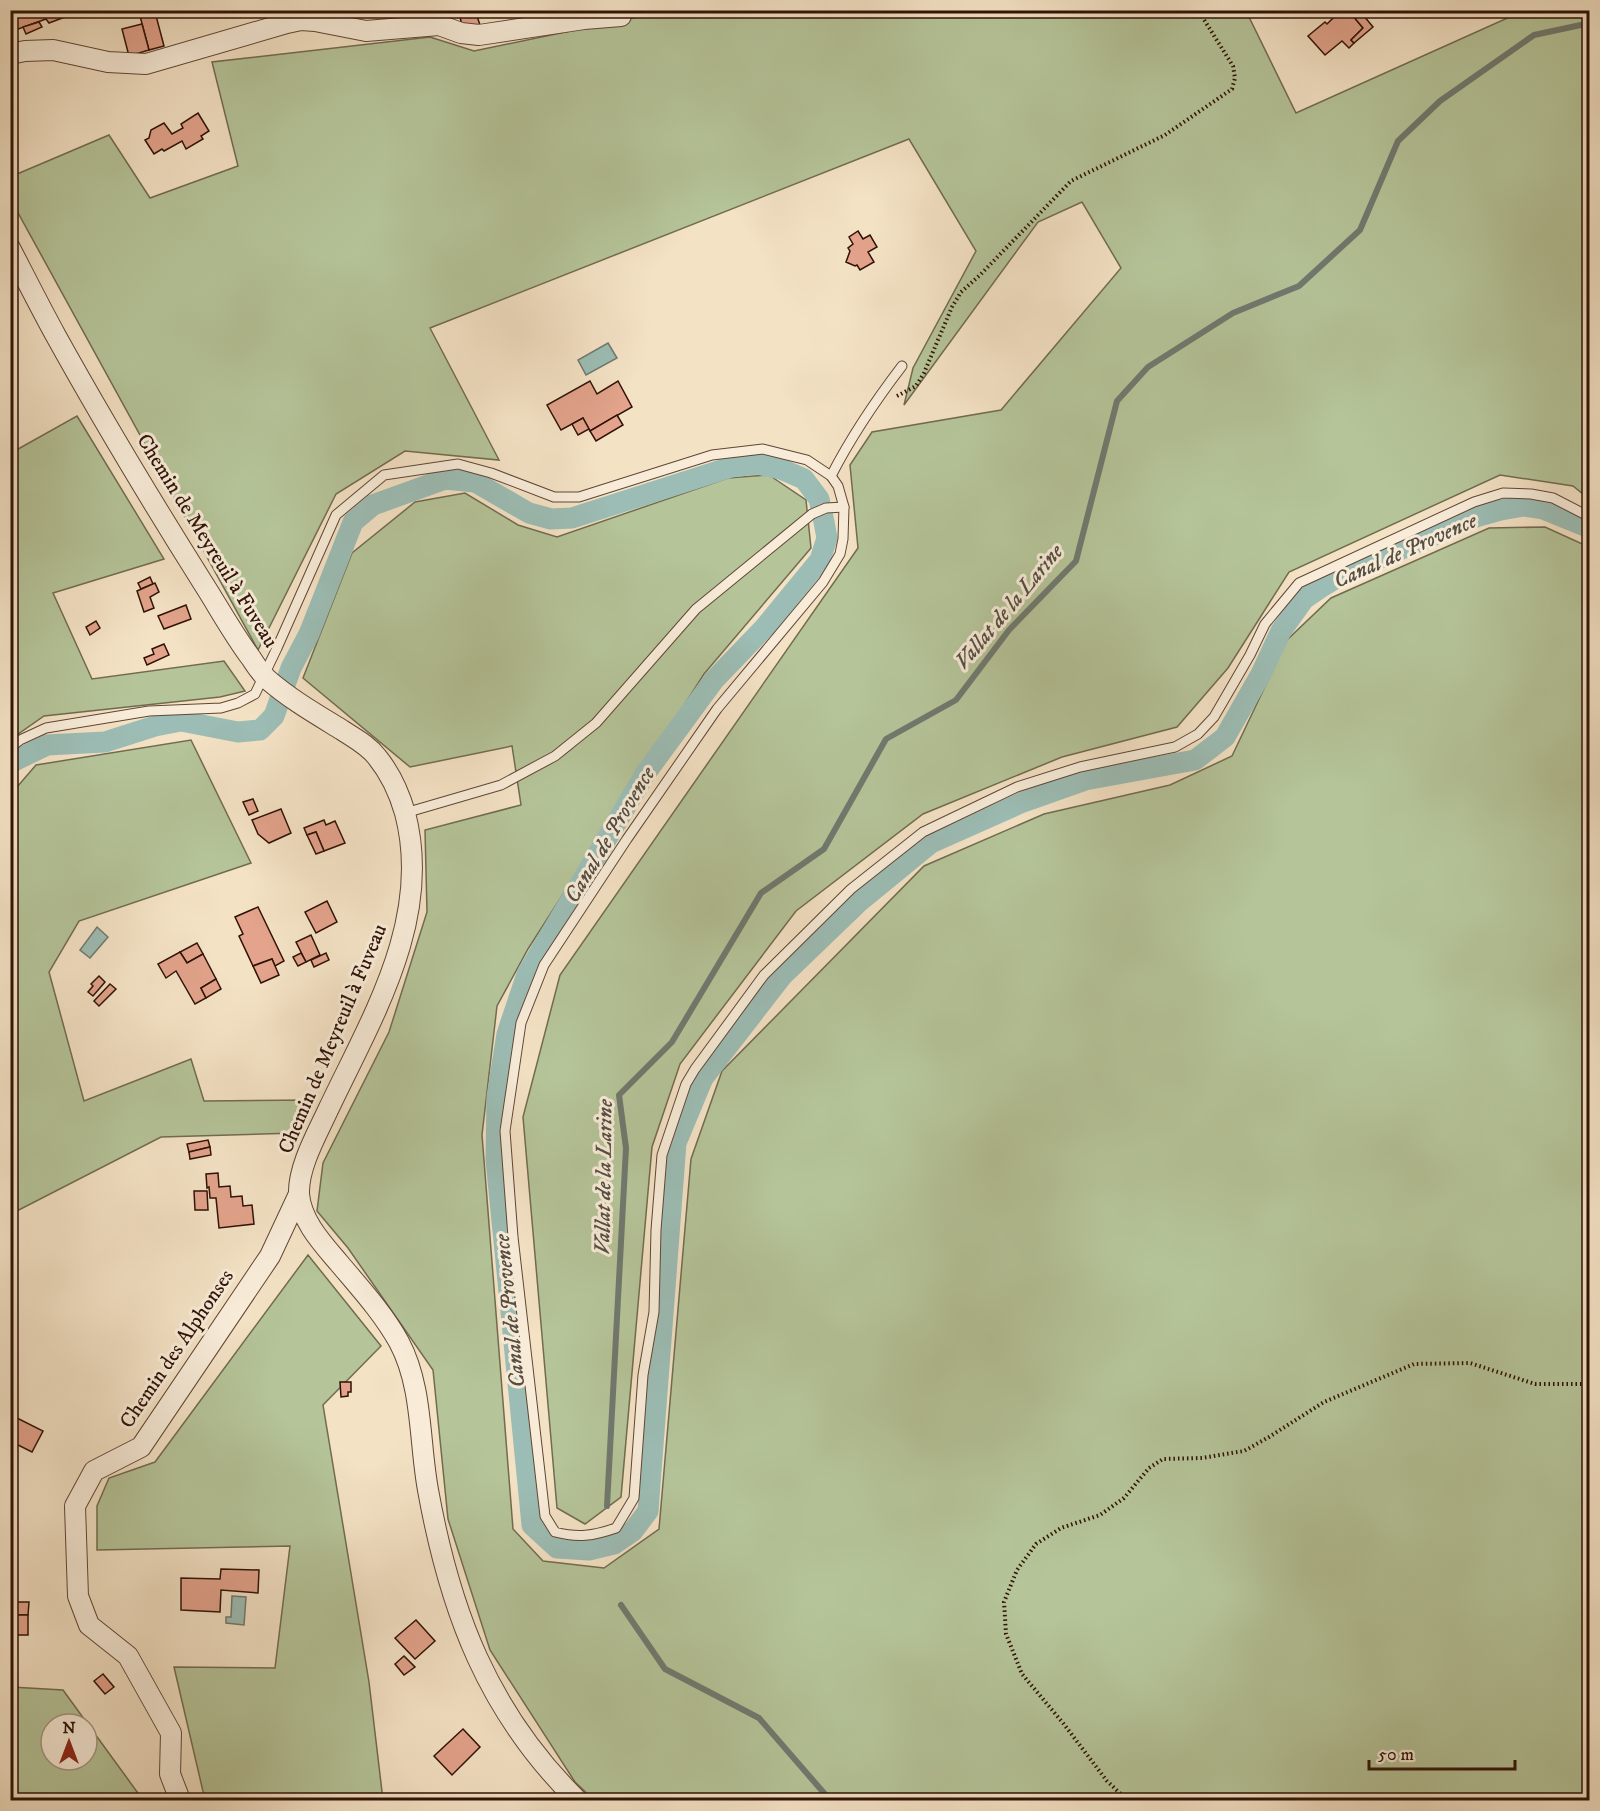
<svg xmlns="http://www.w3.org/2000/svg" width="1600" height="1811" viewBox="0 0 1600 1811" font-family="'IM FELL DW Pica',serif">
<rect width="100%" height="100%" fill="#f4e2c5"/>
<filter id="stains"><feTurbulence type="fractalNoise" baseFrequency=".00333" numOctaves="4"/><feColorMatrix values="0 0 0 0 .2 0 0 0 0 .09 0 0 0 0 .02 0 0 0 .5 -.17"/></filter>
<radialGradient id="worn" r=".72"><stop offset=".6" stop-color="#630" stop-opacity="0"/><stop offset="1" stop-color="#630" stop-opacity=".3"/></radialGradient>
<g fill="#b5c499" stroke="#726b50" stroke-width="1.5" fill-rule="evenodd">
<polygon points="666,11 1246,11 1296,113 1523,11 1589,11 1589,499 1573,486 1500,475 1289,572 1228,668 1177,727 1062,757 923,814 796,911 680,1064 652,1147 621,1497 585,1524 557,1508 523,1117 560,975 858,548 850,465 872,432 1001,410 1121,268 1082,202 1038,222 904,405 913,368 976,251 909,139 430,328 499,460 405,451 336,494 258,650 11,200 10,177 109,135 150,198 238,166 212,62 430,37 474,51"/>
<polygon points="77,416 164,559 53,593 92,679 224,661 245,691 220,697 44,716 11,739 11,453"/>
<polygon points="769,475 806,500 811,548 704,674 528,949 497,1006 482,1135 513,1529 543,1561 604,1568 659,1529 691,1159 722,1071 924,866 1044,814 1170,785 1232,756 1287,640 1331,598 1489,528 1545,527 1589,547 1589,1800 594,1800 575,1782 490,1650 448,1519 433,1370 348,1248 317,1211 323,1163 389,1032 427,912 425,830 521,805 512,746 410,767 303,678 352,553 415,502 465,493 518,525 557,537 728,478"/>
<polygon points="191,740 251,863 79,921 49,972 84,1101 191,1059 204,1101 309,1100 296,1133 161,1137 11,1214 10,1028 14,1019 11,794 36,765"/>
<polygon points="308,1255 381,1346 323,1405 369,1682 383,1800 205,1800 174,1667 275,1668 290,1546 97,1550 97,1506 109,1478 155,1462"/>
<path d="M 11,1687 L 63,1690 L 143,1800 L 11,1800 ZM 51,1724 L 87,1724 L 87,1760 L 51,1760 Z"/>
</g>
<g fill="#9cbdb5" stroke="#70796f" stroke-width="1.5">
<polygon points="608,343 617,358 586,375 578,360"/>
<polygon points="97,927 108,937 90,958 80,950"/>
<polygon points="232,1596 246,1597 244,1625 226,1623 226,1617 231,1617"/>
</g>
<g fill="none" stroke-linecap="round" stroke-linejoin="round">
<g stroke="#70796f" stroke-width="6">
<polyline points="607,1506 626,1148 619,1095 672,1042 761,893 824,849 886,739 956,700 1009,630 1076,561 1117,401 1148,367 1233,313 1299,286 1360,230 1398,141 1440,101 1534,35 1590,23"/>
<polyline points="621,1605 665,1669 759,1718 830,1800"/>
</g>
<polyline stroke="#9cbdb5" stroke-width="21" points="10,765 12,762 47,745 105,742 155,726 181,721 238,732 260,730 274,716 291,668 309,634 353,522 373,505 445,479 475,482 529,513 551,519 572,518 731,467 757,464 781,469 804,479 819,499 824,522 827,538 820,560 765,627 714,680 645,774 527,974 507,1034 497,1097 496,1160 532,1525 557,1548 589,1550 614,1544 633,1531 648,1511 676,1143 703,1078 782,976 859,902 931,843 1023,802 1085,780 1195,760 1225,737 1261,674 1281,631 1304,599 1320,588 1343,574 1476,517 1501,510 1524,506 1543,509 1590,528"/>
</g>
<g fill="#e3a38c" stroke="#2f1206" stroke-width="1.5">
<polygon points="10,10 63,10 65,17 49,23 46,19 10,32"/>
<polygon points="1338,10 1348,10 1363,28 1351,40 1354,43 1349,48 1342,41 1325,55 1308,36 1325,22 1327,24 1333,18 1332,16"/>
<polygon points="1348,10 1359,10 1373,27 1354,43 1351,40 1363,28"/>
<polygon points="155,12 164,46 149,50 140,16"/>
<polygon points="476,13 481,28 463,30 460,17"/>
<polygon points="39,22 42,27 26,34 23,27"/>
<polygon points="142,24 149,50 129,56 122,29"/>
<polygon points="198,113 209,131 201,136 203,139 186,149 182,141 164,151 162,149 154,154 145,140 149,138 151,130 164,123 172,134 183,128 181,124"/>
<polygon points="858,231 863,239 870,235 877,247 868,252 874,262 860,270 857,265 855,266 846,262 850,251 848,248 853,244 849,237"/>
<polygon points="590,381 597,394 618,381 632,407 590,431 583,418 561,430 547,405"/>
<polygon points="617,415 623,425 596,441 590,431"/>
<polygon points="583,418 589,429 578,435 572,424"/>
<polygon points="150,577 153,584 141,589 138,583"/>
<polygon points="155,583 159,592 150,597 154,608 144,612 137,591"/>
<polygon points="186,605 191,619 164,629 158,616"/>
<polygon points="96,621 100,628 90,635 86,627"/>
<polygon points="164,644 169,655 147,665 144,658 154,654 152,649"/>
<polygon points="253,799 258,811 249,815 243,802"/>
<polygon points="281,809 291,833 269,843 258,834 252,820"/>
<polygon points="324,820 326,825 335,821 345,843 324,851 316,832 307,835 304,828"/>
<polygon points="316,832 324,851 316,854 307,835"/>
<polygon points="327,901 337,922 316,933 305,912"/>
<polygon points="258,907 284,961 275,966 272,959 253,966 239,936 243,934 235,917"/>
<polygon points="311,935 320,955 306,962 296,942"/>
<polygon points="197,943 203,954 187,963 180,952"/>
<polygon points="180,952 187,963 203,954 216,979 201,988 206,998 195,1004 176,971 166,978 158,964"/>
<polygon points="301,953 306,962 298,966 293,957"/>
<polygon points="326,953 329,960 314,967 311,960"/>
<polygon points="272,959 279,975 261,983 253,966"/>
<polygon points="99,976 105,982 93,996 88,992 93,986 91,984"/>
<polygon points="216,979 221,989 206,998 201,988"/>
<polygon points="110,984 116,989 99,1006 94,1001"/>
<polygon points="208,1140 210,1147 189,1152 187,1144"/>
<polygon points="210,1147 211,1155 190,1159 189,1152"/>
<polygon points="218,1173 219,1187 230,1186 231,1197 242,1196 243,1206 252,1205 254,1224 219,1228 216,1198 210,1198 209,1187 207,1188 206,1174"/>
<polygon points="194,1191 207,1191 208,1210 195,1210"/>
<polygon points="340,1382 351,1382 351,1392 348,1392 348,1396 341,1397"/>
<polygon points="11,1415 43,1431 32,1452 10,1441"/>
<polygon points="221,1569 259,1570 258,1593 221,1590 220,1612 181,1610 181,1578 220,1579"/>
<polygon points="11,1602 29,1602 28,1615 11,1615"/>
<rect x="10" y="1615" width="18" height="20"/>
<polygon points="416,1620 435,1641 415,1659 395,1638"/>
<polygon points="404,1656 415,1667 404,1675 395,1664"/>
<polygon points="103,1674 114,1687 105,1694 94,1681"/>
<polygon points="463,1729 480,1747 452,1775 434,1756"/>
</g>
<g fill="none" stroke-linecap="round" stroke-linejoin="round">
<g stroke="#604636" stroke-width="11">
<g id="lane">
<path d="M 831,476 C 851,437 876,400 902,366"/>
<path d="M 10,748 L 20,740 L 46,728 L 149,711 L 221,708 L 238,703 L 255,694 L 277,648 L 336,515 L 384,475 L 458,464 L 491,473 L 554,497 L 579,497 L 712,455 L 763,449 L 807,460 L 831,476 L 838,486 L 844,507 L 843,539 L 840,554 L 823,582 L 717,709 L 627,839 L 544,965 L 521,1023 L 505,1131 L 513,1237 L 545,1516 L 555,1532 C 578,1538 593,1536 616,1528 L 634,1498 L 643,1375 L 654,1312 L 656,1230 L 662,1155 L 686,1084 L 695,1069 L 764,975 L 851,889 L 923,832 L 1017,787 L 1080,767 L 1175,747 L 1198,734 L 1214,717 L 1250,655 L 1265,624 L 1299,583 L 1474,502 L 1503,493 L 1531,494 L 1553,498 L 1590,517"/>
<polyline points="405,813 501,785 555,756 596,723 696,609 812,514 826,508 844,507"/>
</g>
</g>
<g stroke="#604636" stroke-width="22">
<g id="street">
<polyline points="10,54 25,51 53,50 108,62 146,64 287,23 301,20 315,21 366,31 439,25 461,33 479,35 584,19 621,16"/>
<path d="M 10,248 C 25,277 40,307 56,336 C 102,419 152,502 203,583 C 219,608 233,634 251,658 C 256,666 261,673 267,679 C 290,699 316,714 342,730 C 354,738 368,745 377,757 C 390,773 399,792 405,813 C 433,919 372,1017 328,1110 C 317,1134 298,1167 299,1194 C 301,1221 323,1244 339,1263 C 360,1288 383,1313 399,1342 C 423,1387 419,1441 428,1490 C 450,1612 488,1712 577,1800"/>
<polyline points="180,1800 170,1774 171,1733 128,1656 89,1625 78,1596 75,1506 94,1471 141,1447 270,1256 299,1194"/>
</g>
</g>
<g stroke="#2f1206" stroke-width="4" stroke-dasharray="1.5 3" stroke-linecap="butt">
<polyline points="897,396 916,386 924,373 952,307 961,292 980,275 1071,181 1165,135 1232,89 1235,78 1233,66 1198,10"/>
<polyline points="1127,1800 1107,1781 1063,1723 1022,1674 1006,1634 1004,1602 1017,1570 1036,1544 1061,1528 1100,1515 1124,1498 1149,1468 1163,1459 1202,1458 1244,1451 1269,1437 1324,1402 1414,1364 1470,1363 1535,1384 1590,1384"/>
</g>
<use href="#lane" stroke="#f8ecd9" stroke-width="9"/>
<use href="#street" stroke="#f8ecd9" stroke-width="20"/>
</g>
<g text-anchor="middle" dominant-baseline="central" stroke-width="6" stroke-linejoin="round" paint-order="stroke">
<g font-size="21" fill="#2f1206" stroke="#f8ecd9">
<text transform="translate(207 541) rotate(58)">Chemin de Meyreuil à Fuveau</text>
<text transform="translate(333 1039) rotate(-67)">Chemin de Meyreuil à Fuveau</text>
<text transform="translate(177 1349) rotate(-56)">Chemin des Alphonses</text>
</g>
<g font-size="22" font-style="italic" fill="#554e43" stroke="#f8ecd9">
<text transform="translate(1405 551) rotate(-24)">Canal de Provence</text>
<text transform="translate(1009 607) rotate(-50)">Vallat de la Larine</text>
<text transform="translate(610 835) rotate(-59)">Canal de Provence</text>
<text transform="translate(604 1177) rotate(-89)">Vallat de la Larine</text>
<text transform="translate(510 1311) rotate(-96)">Canal de Provence</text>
</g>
</g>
<rect width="1600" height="1811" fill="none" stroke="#f4e2c5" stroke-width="36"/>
<rect x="12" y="12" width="1576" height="1787" fill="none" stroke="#2f1206" stroke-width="3"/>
<rect x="18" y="18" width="1564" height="1775" fill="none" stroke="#2f1206" stroke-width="1.5"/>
<g transform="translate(69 1742)"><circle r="28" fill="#f8ecd9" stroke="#a89585" stroke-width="1.5"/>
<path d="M0-4.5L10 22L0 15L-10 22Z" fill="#8f2418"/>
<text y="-9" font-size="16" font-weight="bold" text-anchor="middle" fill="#2f1206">N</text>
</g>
<path d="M1369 1760v9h146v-9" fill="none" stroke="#2f1206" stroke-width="3"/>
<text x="1378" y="1760" font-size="18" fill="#2f1206" stroke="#f8ecd9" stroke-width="4.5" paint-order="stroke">50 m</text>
<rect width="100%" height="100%" filter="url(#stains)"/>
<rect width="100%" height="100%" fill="url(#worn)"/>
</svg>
